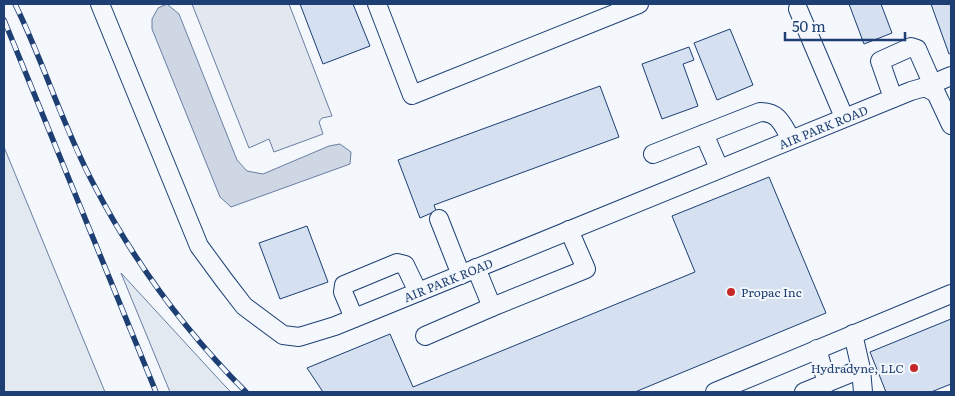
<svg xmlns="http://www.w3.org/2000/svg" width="955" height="396" viewBox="0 0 955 396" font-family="Literata,serif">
<rect width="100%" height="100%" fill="#f4f7fb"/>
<g fill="#e3e9f0" stroke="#687fa3">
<polygon points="4,147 105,392 4,392"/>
<polygon points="121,273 225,386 231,392 170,392"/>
</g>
<polygon fill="#e3e8f0" stroke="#687fa3" points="192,4 289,4 332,116 322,118 319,122 323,134 274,152 269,139 249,148"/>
<polygon fill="#cfd7e4" stroke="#687fa3" points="167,4 179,14 237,160 247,171 263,174 329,146 340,144 351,152 350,164 231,207 220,197 152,29 152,19 158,8"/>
<g fill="#d5e0f0" stroke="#1d3f73">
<polygon points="300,4 353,4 370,46 323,64"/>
<polygon points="849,4 881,4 892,33 864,44"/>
<polygon points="931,4 951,4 951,53 949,54"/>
<polygon points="730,29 753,85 717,100 694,43"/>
<polygon points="689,47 694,60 683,64 698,106 662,119 642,64"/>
<polygon points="600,86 619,137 434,205 436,211 420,218 398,160"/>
<polygon points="769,177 826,313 635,392 323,392 307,368 390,334 413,387 695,272 672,216"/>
<polygon points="307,226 328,282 280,299 259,243"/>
<polygon points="951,319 951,384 931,392 886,392 870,352"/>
</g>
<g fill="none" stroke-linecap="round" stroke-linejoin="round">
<g stroke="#1d3f73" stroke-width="20">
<g id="minor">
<path id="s1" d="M 100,4 L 199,246 L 224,280 L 244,306 L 283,335 L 299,337 L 335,326 L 911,91 L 925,87 L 936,93 L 951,125"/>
<polyline points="377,4 412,95 639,4"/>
<polyline points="798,9 844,117"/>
<polyline points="925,87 951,76"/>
<polyline points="893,98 880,61 911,47 917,49 932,83"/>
<polyline points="704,134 719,168"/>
<path d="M 653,154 L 760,112 C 779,112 782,124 791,139"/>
<polyline points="439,219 461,275"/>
<polyline points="476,268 492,307 586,269 569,230"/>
<polyline points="354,318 343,292 344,285 397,263 405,265 418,292"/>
<polyline points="853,334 861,369 863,392"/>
<polyline points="425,336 492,307"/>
<polyline points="817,349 827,383"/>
<polyline points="715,392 951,294"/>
<polyline points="804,392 861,369"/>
</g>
</g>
<use href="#minor" stroke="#f4f7fb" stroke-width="18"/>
<g stroke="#1d3f73" stroke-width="5.5">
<g id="rail">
<path d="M 15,4 C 44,63 63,127 94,185 C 134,262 185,331 246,392"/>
<polyline points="4,20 156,392"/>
</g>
</g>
<use href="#rail" stroke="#f4f7fb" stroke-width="4" stroke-dasharray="11" stroke-linecap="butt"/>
</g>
<g fill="#c62828" stroke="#f4f7fb" stroke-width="2">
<circle cx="731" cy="292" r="5"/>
<circle cx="914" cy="368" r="5"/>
</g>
<g text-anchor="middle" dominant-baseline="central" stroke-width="4" stroke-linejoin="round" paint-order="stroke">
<g font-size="12" fill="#1d3f73" stroke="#f4f7fb">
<text stroke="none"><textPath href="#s1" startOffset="966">AIR PARK ROAD</textPath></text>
<text stroke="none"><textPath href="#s1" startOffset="561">AIR PARK ROAD</textPath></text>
</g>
<g font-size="12" fill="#1d3f73" stroke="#f4f7fb" text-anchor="start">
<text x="741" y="292">Propac Inc</text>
<text x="904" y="368" text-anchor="end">Hydradyne, LLC</text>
</g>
</g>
<rect width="955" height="396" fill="none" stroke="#1d3f73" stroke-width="10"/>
<path d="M785 32v8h120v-8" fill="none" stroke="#1d3f73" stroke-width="2.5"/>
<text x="792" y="32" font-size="15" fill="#1d3f73" stroke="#f4f7fb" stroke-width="4" paint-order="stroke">50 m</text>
</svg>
